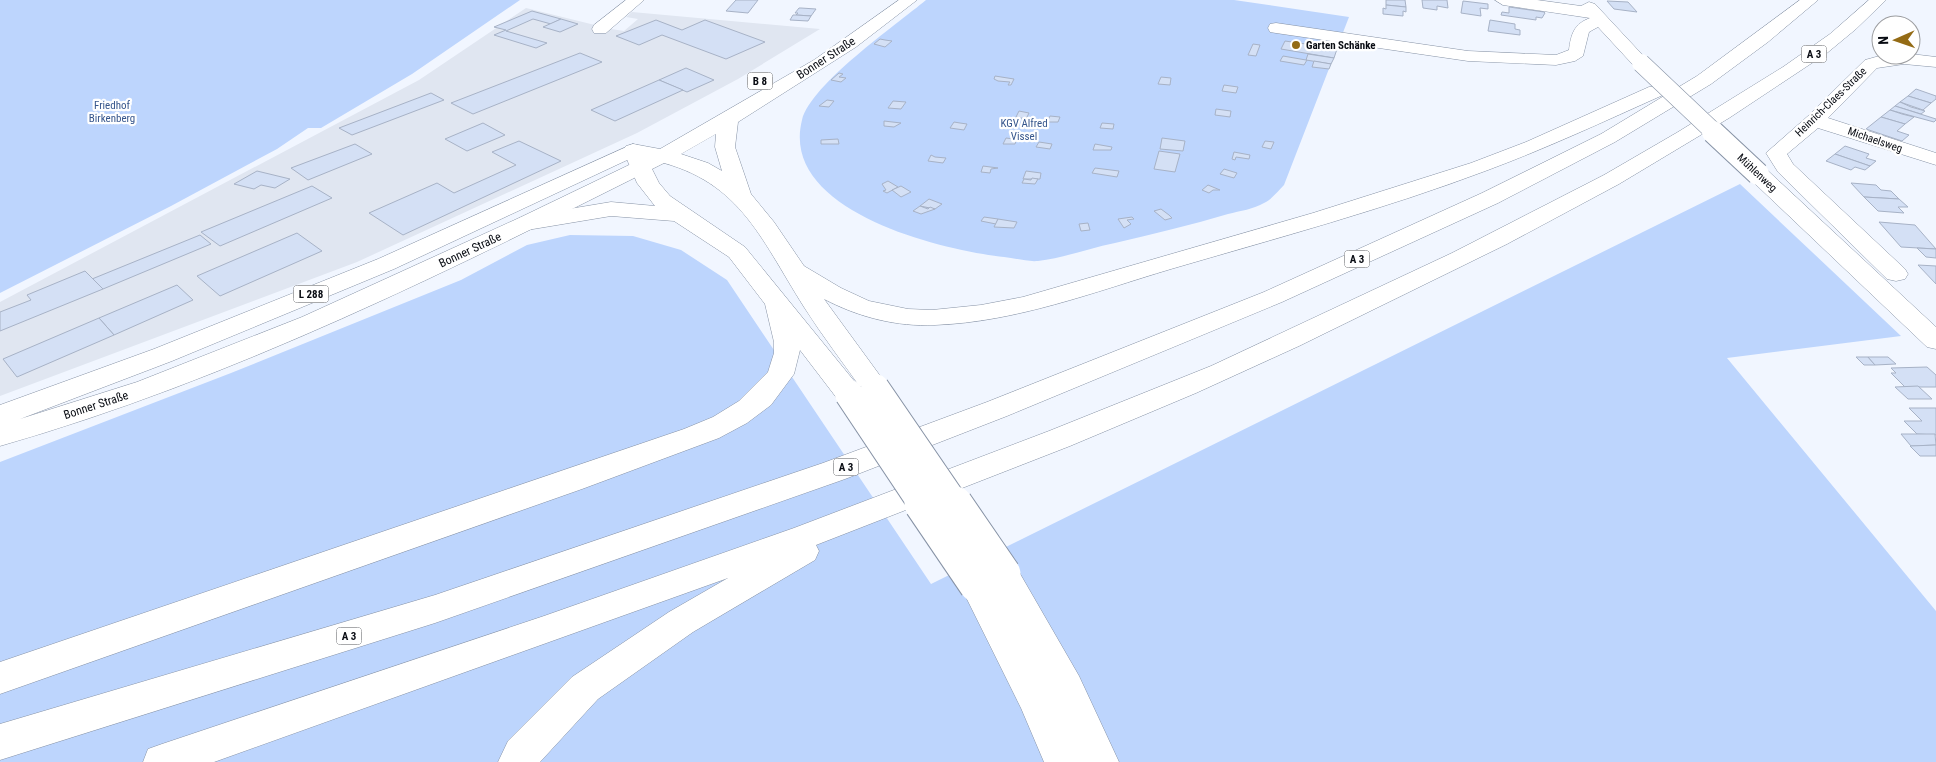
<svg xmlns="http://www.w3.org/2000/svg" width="1936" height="762" viewBox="0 0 1936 762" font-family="'Roboto Condensed',sans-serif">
<rect width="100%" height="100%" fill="#f1f6ff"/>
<polygon fill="#e0e6f1" points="526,8 611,29 624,31 638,19 626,17 632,12 820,29 738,79 637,133 357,262 0,396 0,302 419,80"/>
<g fill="#bdd5fd">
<polygon points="0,0 520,0 412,74 321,128 308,128 277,149 171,206 0,293"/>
<path d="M 926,0 L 1234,0 L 1349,17 L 1284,185 C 1278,191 1271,200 1264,203 C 1254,209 1240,211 1228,214 C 1191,225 1153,234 1115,243 C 1090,248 1063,258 1038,261 C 1027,262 1015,258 1004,257 C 941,250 779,211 802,120 C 811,84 896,25 926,0 Z"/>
<polygon points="1740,184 1901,336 1727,358 1936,611 1936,762 0,762 0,462 231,373 461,280 527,245 570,235 633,236 681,250 727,280 931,584"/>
</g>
<g fill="#d4e0f5" stroke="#a7b2c6">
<polygon points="736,0 758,0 748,13 726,11"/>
<polygon points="1386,0 1405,0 1406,7 1386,5"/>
<polygon points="1447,0 1448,8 1437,6 1437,10 1423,8 1422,0"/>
<polygon points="1463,1 1488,4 1488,9 1480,8 1481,16 1461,13"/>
<polygon points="1607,1 1628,2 1637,12 1614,9"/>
<polygon points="1386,5 1406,7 1406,12 1403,11 1403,16 1383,14 1383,8 1386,9"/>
<polygon points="1509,7 1544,12 1545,13 1542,18 1536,17 1536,20 1501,15 1502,12 1509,13"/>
<polygon points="799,8 801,8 816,9 811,16 796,15 798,13 795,13"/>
<polygon points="532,11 561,19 551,24 533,19 506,31 547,43 536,48 494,35 506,30 494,27"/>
<polygon points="793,15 796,15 811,16 808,21 790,20"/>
<polygon points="561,19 578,24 560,32 543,27"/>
<polygon points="656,20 682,30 705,20 765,42 726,59 662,35 639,45 616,36"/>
<polygon points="1490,20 1515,24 1515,29 1520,30 1520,35 1488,31"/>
<polygon points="880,39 885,40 892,41 885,47 874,44"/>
<polygon points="1285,41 1327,47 1337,49 1334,58 1281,49"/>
<polygon points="1253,44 1260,45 1256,56 1248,55"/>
<polygon points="580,53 602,62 473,114 451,103"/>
<polygon points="1308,54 1334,58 1331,64 1306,60"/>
<polygon points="1283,56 1306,60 1307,60 1304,65 1280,61"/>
<polygon points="1314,61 1331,64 1329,69 1312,67"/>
<polygon points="686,68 714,80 687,92 659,80"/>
<polygon points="839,73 843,74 839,77 846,78 841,82 831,80"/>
<polygon points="995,76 1014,79 1011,85 1008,85 1010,82 998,81 994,79"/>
<polygon points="1161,77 1171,78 1170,85 1158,84"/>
<polygon points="659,80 683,90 615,121 591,110"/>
<polygon points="1224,85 1238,87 1236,93 1222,91"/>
<polygon points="1916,89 1936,96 1936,99 1931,103 1908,96"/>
<polygon points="431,93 444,100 352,135 339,128"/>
<polygon points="1908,96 1931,103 1923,110 1900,102"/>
<polygon points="827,100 834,101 829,107 819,106"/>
<polygon points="893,101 906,102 901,109 888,108"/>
<polygon points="1900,102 1911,107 1925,111 1921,114 1895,106"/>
<polygon points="1895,106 1936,119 1936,120 1934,122 1890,110"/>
<polygon points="1216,109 1231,111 1230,117 1215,115"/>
<polygon points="1890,110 1902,114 1914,117 1905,124 1881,117"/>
<polygon points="1019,111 1029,113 1026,119 1016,117"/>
<polygon points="1050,116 1060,117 1058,122 1047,122"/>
<polygon points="1881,117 1905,124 1897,131 1909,135 1902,141 1866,129"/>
<polygon points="884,121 901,123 894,127 884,126"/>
<polygon points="954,122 960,123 967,124 964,130 950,128"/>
<polygon points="483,123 505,135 467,151 445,139"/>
<polygon points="1102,123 1114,124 1113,129 1100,128"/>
<polygon points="1006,138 1022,140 1016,141 1015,144 1003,144"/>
<polygon points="1162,138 1185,141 1183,151 1160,149"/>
<polygon points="838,139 839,144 821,144 821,140"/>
<polygon points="519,141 561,161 403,235 369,213 437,183 454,193 516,165 492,152"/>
<polygon points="1265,141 1274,142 1271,149 1262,147"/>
<polygon points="1039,142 1052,144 1050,149 1036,147"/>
<polygon points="355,144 372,154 308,180 291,168"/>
<polygon points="1095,144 1112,147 1111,150 1093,150"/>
<polygon points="1845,146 1869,154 1866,158 1876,161 1870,166 1835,154"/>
<polygon points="1159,151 1180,154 1175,172 1154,169"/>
<polygon points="1234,152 1250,155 1249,159 1236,157 1235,160 1232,159"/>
<polygon points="1835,154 1870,166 1865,170 1855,167 1851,170 1826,161"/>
<polygon points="931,155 935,157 946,158 943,163 928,161"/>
<polygon points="983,166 998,168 991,169 990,173 981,172"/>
<polygon points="1095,168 1119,171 1117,177 1092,173"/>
<polygon points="1224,169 1237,173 1234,178 1220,174"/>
<polygon points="257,171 290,179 275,188 261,185 254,189 234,184"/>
<polygon points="1026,171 1041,173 1040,179 1023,179"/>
<polygon points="1032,178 1038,179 1035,184 1022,183 1024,179 1031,180"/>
<polygon points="888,181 898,187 887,193 883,191 886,190 882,184"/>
<polygon points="1851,183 1876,185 1881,190 1891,191 1899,199 1864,197"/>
<polygon points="1208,185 1220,190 1213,190 1209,193 1202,190"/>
<polygon points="312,186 332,198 220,246 201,232"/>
<polygon points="901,186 911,192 901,197 892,190"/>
<polygon points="1864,197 1899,199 1908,207 1898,207 1904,213 1878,211"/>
<polygon points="929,199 942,204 935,209 920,206"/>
<polygon points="920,206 928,209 930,207 935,209 921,214 913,211"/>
<polygon points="1161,209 1169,215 1172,218 1165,220 1154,211"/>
<polygon points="984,217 998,219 996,224 981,221"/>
<polygon points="1132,217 1134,219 1127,220 1131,224 1124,228 1118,219"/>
<polygon points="998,219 1017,222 1014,228 994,227"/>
<polygon points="1879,222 1915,225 1936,249 1901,247"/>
<polygon points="1088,223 1090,230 1081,231 1079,224"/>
<polygon points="297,233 322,251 220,296 197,276"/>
<polygon points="200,235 211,244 103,289 92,279"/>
<polygon points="1917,248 1936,249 1936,258 1926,257"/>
<polygon points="1918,265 1936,266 1936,284"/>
<polygon points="85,271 103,289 0,331 0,312 31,300 27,295"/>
<polygon points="177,285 193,300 114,335 99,318"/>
<polygon points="99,318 114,335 17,377 3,359"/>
<polygon points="1856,357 1868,357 1875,365 1864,365"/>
<polygon points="1868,357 1888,357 1896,364 1875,365"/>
<polygon points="1927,367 1936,375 1936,387 1905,387 1891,373 1896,373 1891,368"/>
<polygon points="1918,386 1932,399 1908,399 1895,387"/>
<polygon points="1909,408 1936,408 1936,435 1917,434 1904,421 1922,421"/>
<polygon points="1901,434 1935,434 1936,445 1911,446"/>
<polygon points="1936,445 1936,456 1920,456 1910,446"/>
</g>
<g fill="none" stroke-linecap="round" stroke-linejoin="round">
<g stroke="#8692a5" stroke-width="1">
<g id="minor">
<polygon points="626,0 644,0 606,33 594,33 592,29 594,25"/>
<path d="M 1495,0 L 1537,0 L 1581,6 L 1589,2 L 1595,4 L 1650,63 L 1647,67 L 1635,67 L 1598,27 L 1589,32 L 1583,56 L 1575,61 L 1556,65 L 1468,61 L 1276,33 L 1270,32 L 1268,28 L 1270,24 L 1276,23 L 1468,51 L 1556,55 L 1569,50 C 1571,34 1574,24 1590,18 L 1503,5 Z"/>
<polygon points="1911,54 1936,57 1936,67 1904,64 1877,68 1828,118 1936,153 1936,165 1818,128 1787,154 1793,164 1905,269 1908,274 1905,279 1896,281 1887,279 1778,172 1766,153 1808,116 1865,60 1883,55"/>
<polygon points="1758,168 1766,169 1936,327 1936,349 1927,347 1750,179 1747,174 1750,169"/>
</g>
</g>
<g stroke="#8692a5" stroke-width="1">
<path id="major" d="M 633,144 L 640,146 L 643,150 L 640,154 L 394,269 L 172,361 L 20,419 L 137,382 L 302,317 L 519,218 L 656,152 L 663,150 L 670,152 L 673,156 L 670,160 C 453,269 234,379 0,446 L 0,405 L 154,349 L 378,259 Z"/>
</g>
<g stroke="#8692a5" stroke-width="1">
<g id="highway">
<path d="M 899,0 L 917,0 L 856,47 L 738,122 L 735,147 L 751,194 L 774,222 L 804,266 L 841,288 L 869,301 L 908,309 L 932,310 L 981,305 L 1023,297 L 1313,213 L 1471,163 L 1526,142 L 1649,87 L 1663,87 L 1665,91 L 1663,95 C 1605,121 1547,148 1488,170 C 1385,209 1277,238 1171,269 C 1094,292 1016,322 935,325 C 897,327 858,317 824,299 L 889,388 L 885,394 L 875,397 L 865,394 C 845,365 823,337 804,307 C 759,236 739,177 647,159 L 659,183 L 670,196 L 745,247 L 859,387 L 863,394 L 859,401 L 849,403 L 839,401 L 800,350 L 794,374 L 771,405 L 747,423 L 719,438 L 582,489 L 0,694 L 0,662 L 684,429 L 713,417 L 739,401 L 768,372 L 774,353 L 774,342 L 765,304 L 729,257 L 674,221 L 611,216 L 527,230 L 519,228 L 516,223 L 519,218 L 527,216 L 611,202 L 655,206 L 637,183 L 623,150 L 626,146 L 633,144 L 660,149 L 814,60 ZM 716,134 L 715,147 L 722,171 L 708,163 L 681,154 Z"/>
<polygon points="1800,0 1818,0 1768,42 1711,84 1615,142 1498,203 1282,302 1007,416 845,479 435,623 0,760 0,724 435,595 823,463 987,402 1264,292 1482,193 1601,134 1697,76"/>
<polygon points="1869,0 1886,0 1856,29 1827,53 1729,118 1619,184 1507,244 1299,346 1196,393 1070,446 816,545 819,551 815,560 693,632 598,699 540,762 498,762 508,741 572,677 669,612 728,578 214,762 143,762 148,749 162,744 544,616 794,528 1049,431 1211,366 1452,253 1604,175 1678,132 1783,67 1830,34"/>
<polygon points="1003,561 1015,565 1079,676 1119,762 1044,762 1021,708 960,585 965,575 977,571 987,575 991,565"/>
</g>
</g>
<use href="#minor" fill="#fff" fill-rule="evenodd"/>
<use href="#major" fill="#fff" fill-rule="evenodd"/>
<use href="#highway" fill="#fff" fill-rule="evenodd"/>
<g stroke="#8692a5" stroke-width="19" stroke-linecap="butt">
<polyline id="minor-bridge-far1" points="1641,63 1715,133"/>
</g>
<g stroke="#8692a5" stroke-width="24" stroke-linecap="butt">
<polyline id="minor-bridge" points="1713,132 1758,174"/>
</g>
<g stroke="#8692a5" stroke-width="30" stroke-linecap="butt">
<g id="highway-bridge-far1">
<polyline points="875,388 955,505"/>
<polyline points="849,394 923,505"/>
</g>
</g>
<g stroke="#8692a5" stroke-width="37" stroke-linecap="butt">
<g id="highway-bridge">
<polyline points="922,504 977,585"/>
<polyline points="955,504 1003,574"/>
</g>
</g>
<use href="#minor-bridge-far1" stroke="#fff" stroke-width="18"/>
<use href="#minor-bridge" stroke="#fff" stroke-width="22"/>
<use href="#highway-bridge-far1" stroke="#fff" stroke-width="28"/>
<use href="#highway-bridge" stroke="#fff" stroke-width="35"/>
</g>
<circle fill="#946b15" stroke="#fff" stroke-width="2" cx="1296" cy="45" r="5"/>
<g text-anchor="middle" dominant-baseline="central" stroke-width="4.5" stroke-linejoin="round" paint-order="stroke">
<g font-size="11" font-weight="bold" fill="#080b12" stroke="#fff" text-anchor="start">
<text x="1306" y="45">Garten Schänke</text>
</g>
<g fill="#fff" stroke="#525459" stroke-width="1">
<rect x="1801.5" y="45.5" width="25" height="17" rx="4"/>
<rect x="747.5" y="72.5" width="25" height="17" rx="4"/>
<rect x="1344.5" y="250.5" width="25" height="17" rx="4"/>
<rect x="293.5" y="285.5" width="35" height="17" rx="4"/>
<rect x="833.5" y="458.5" width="25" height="17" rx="4"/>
<rect x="336.5" y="627.5" width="25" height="17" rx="4"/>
</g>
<g font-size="11" font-weight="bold" fill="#080b12">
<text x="1814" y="54">A 3</text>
<text x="760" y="81">B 8</text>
<text x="1357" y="259">A 3</text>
<text x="311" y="294">L 288</text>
<text x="846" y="467">A 3</text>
<text x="349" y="636">A 3</text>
</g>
<g font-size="11" fill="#080b12" stroke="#fff">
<text transform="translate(1831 102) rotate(-44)">Heinrich-Claes-Straße</text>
<text transform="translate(1875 140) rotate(19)">Michaelsweg</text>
<text transform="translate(1757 173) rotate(43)">Mühlenweg</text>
</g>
<g font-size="11" fill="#36568c" stroke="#fff">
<text x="112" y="105">Friedhof<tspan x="112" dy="13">Birkenberg</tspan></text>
<text x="1024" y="123">KGV Alfred<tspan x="1024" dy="13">Vissel</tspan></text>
</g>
<g font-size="12" fill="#080b12" stroke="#fff">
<text transform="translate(826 58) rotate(-33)">Bonner Straße</text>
<text transform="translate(470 250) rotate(-25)">Bonner Straße</text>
<text transform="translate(96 405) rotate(-18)">Bonner Straße</text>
</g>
</g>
<g transform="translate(1896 40) rotate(268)"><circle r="24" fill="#ffffff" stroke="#9c9da0"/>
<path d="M0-4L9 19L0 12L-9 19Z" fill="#946b15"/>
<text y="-8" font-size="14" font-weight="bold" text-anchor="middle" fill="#080b12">N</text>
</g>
</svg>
